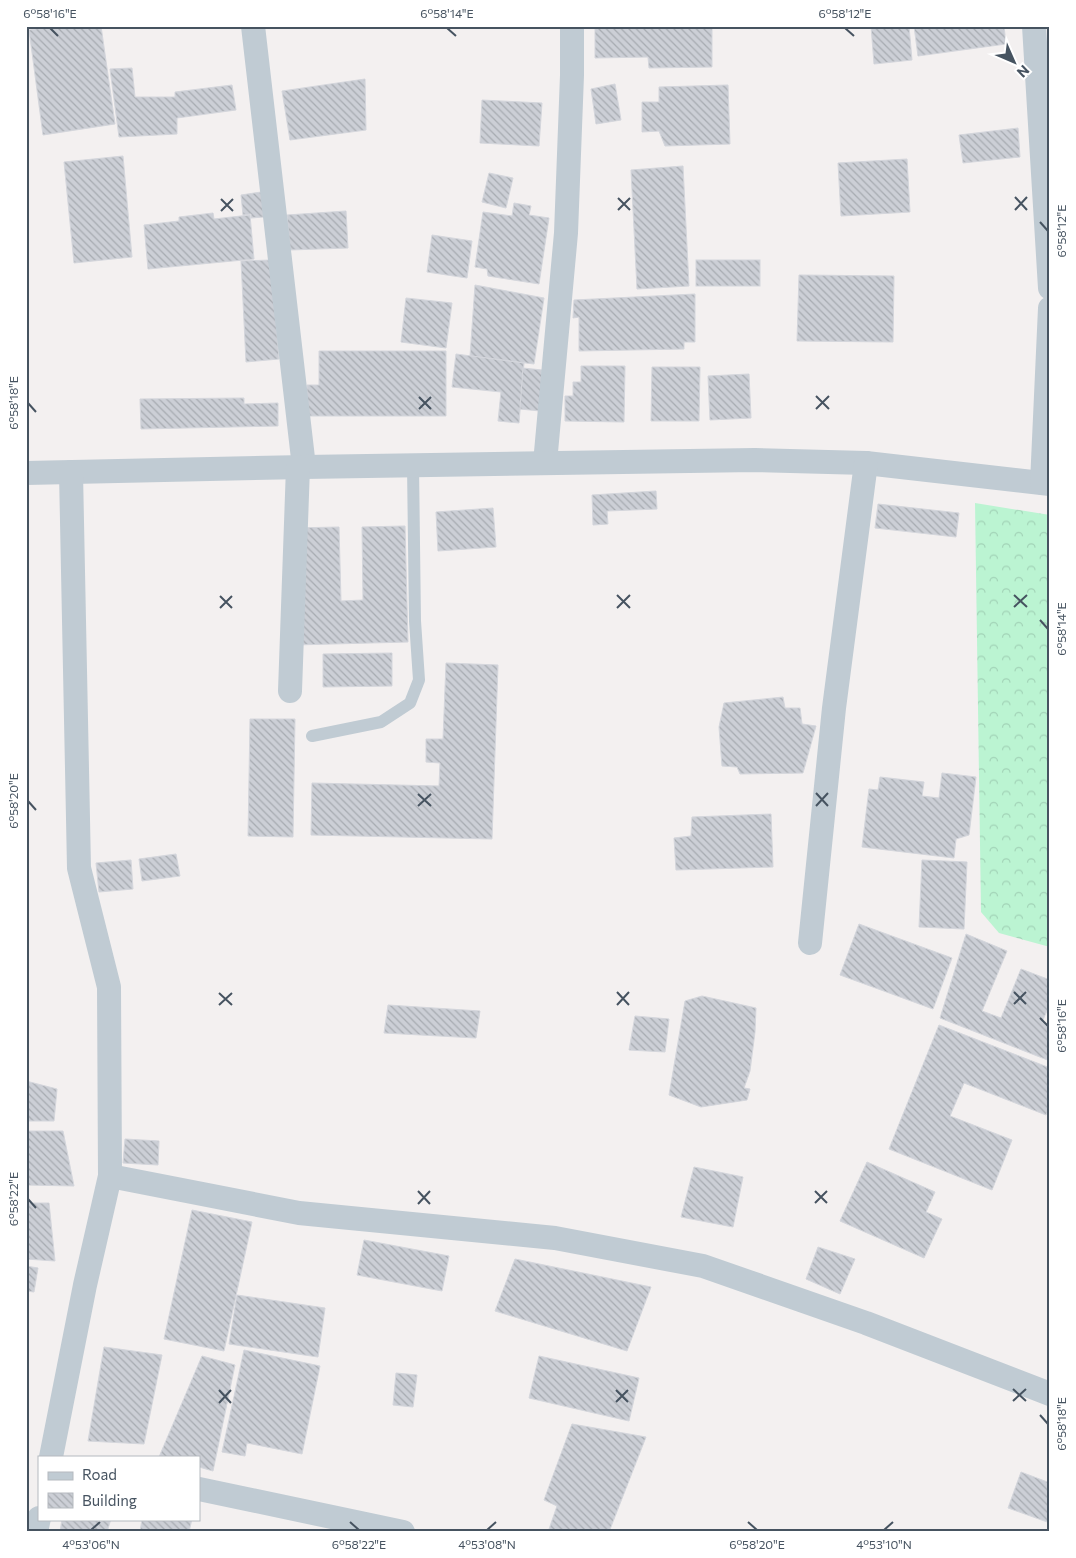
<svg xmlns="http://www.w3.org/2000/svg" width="1076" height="1558" viewBox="0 0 1076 1558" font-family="Commissioner,sans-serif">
<defs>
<pattern id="forest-crowns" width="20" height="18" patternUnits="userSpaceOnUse" patternTransform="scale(1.25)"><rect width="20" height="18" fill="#bbf4d2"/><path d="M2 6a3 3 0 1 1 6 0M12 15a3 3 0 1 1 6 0" fill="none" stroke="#a2d3b7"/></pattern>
<pattern id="building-back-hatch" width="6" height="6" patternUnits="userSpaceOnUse" patternTransform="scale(1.25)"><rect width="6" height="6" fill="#cccfd6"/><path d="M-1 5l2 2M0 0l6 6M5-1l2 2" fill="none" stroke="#a7abb1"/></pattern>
</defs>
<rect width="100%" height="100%" fill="#f3f0f0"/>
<polygon fill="url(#forest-crowns)" points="975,503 1050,515 1050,947 999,933 981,912"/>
<g fill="url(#building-back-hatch)" stroke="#d4d6dc">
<polygon points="56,26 101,26 115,124 43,135 29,30"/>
<polygon points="595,26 712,26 712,67 649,68 648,57 595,58"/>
<polygon points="871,26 909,26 912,60 874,64"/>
<polygon points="914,26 1004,26 1006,44 918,56"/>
<polygon points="132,68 135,97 175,97 175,92 232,85 236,110 177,118 177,134 119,137 110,69"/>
<polygon points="365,79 366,130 290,140 282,91"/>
<polygon points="615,84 621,120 596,124 591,89"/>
<polygon points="728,85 730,144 665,146 659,131 642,132 642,102 659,102 659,87"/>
<polygon points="482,100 542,103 539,146 480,143"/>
<polygon points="1018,128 1020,157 963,163 959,135"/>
<polygon points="123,156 132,257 74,263 64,162"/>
<polygon points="907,159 910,212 841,216 838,163"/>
<polygon points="683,166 689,286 637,289 631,170"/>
<polygon points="489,173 513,178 506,208 482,202"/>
<polygon points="261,192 264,217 251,218 251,214 243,215 241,195"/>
<polygon points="514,203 531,206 529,215 549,218 539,284 488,276 487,269 475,267 483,212 512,216"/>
<polygon points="346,211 348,248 290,250 287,215"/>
<polygon points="213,213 214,219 250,215 254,259 148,269 144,225 179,221 179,217"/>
<polygon points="432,235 472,241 467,278 427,272"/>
<polygon points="271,260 279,359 246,362 241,261"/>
<rect x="696" y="260" width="64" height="26"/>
<polygon points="799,275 894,276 893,342 797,341"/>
<polygon points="475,285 544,298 534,364 470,356"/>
<polygon points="695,294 695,342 684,342 684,349 579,351 579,317 573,318 574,300"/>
<polygon points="406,298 452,303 446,348 401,342"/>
<polygon points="319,351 446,351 446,416 307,416 307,385 319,385"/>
<polygon points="456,354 524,363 519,423 498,421 501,392 452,387"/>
<polygon points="581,366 625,366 624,422 565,421 565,396 573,396 573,382 581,382"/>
<polygon points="652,367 700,367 699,421 651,421"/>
<polygon points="523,368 542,370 540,411 520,409"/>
<polygon points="749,374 751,418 710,420 708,376"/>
<polygon points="244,398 244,404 278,403 278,426 141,429 140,399"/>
<polygon points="656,491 657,509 607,511 608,524 593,525 592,495"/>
<polygon points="878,504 959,513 956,537 875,528"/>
<polygon points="493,508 496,547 438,551 436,512"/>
<polygon points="405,526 408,642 294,645 292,528 339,527 341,601 363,600 362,527"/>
<polygon points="392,653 392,686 323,687 323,654"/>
<polygon points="446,663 498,665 492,839 311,835 312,783 439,786 440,763 426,762 426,739 443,739"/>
<polygon points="783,697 785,708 800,708 802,724 816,726 803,773 740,774 737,767 722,766 719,727 724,703"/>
<polygon points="250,719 295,719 293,837 248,836"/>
<polygon points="942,773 976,777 969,835 956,839 954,858 862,847 869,789 878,790 880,777 924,782 922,796 939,798"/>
<polygon points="771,814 773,867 676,870 674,838 691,836 692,817"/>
<polygon points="176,854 180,876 142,881 139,859"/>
<polygon points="131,860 133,889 99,892 96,863"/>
<polygon points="922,860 967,862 964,929 919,927"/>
<polygon points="859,924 952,958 933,1009 840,975"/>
<polygon points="966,934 1007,951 982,1011 1001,1018 1021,969 1050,980 1050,1004 1042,1022 1050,1026 1050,1061 940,1018"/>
<polygon points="702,996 756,1008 755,1032 750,1071 744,1088 750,1089 747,1100 701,1107 669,1095 685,1001"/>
<polygon points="388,1005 480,1011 476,1038 384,1033"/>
<polygon points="635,1016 669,1019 665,1052 629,1050"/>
<polygon points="939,1025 1050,1068 1050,1107 1046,1115 964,1083 950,1116 1012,1140 992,1190 889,1149"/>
<polygon points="26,1081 57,1089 54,1121 26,1121"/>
<polygon points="26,1131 63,1131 74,1186 26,1185"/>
<polygon points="125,1139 159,1141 158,1165 123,1163"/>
<polygon points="867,1162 935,1192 926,1212 942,1219 924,1258 840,1221"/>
<polygon points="694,1167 743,1177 733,1227 681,1217"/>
<polygon points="26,1203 49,1203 55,1261 26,1259"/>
<polygon points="192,1210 252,1222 224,1351 164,1339"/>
<polygon points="364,1240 449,1256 442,1291 357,1275"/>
<polygon points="818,1247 855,1259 840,1294 806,1279"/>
<polygon points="515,1259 651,1287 627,1351 495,1311"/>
<polygon points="26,1266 38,1268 34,1292 26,1291"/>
<polygon points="237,1295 325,1308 318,1357 229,1344"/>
<polygon points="104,1347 162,1355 144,1444 88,1441"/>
<polygon points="244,1350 320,1366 302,1454 247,1443 245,1456 222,1452"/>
<polygon points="202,1356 235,1365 213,1471 199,1467 199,1457 159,1457"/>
<polygon points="539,1356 639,1378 629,1421 529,1398"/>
<polygon points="396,1373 417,1375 413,1407 393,1405"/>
<polygon points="572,1424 646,1437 609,1532 548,1532 557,1506 544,1500"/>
<polygon points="1021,1472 1050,1483 1050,1523 1008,1508"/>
<polygon points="62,1519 111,1519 107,1532 60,1532"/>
<polygon points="142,1519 192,1519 189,1532 140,1532"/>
</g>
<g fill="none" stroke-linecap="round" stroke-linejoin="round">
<polyline stroke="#c0cbd3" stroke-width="12" points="312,736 381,722 410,703 419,680 415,621 413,465"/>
<g stroke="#c0cbd3" stroke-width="24">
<polyline points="253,26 304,467"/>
<polyline points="1034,26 1050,288"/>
<polyline points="545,463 566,233 572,75 572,26"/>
<polyline points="26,473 304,467 755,460 866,463 1050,484"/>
<polyline points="1042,483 1050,308"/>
<polyline points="290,691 298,467"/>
<polyline points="810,943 834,708 866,463"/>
<polyline points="110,1176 299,1213 555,1238 703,1266 866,1323 1050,1394"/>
<polyline points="51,1457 85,1285 110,1176 109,987 79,868 71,472"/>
<polyline points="199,1489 403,1532"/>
<polyline points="36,1532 39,1518"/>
</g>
</g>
<path fill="none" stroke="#465360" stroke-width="2" d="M 50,28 L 58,36M 447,28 L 456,36M 845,28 L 854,36M 1015,197 L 1027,210M 618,198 L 630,210M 221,199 L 233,211M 618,210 L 630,198M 1015,210 L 1027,197M 221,211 L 233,199M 1040,222 L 1048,231M 816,396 L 829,409M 419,397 L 431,409M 28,403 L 36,412M 419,409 L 431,397M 816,409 L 829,396M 617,595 L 630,608M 1014,595 L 1027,607M 220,596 L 232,608M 1014,607 L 1027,595M 220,608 L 232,596M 617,608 L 630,595M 1040,620 L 1048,629M 816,793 L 828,806M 418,794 L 431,806M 28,801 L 36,810M 418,806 L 431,794M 816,806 L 828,793M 617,992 L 629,1005M 1014,992 L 1026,1004M 219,993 L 232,1005M 1014,1004 L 1026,992M 219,1005 L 232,993M 617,1005 L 629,992M 1040,1018 L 1048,1026M 418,1191 L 430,1204M 815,1191 L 827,1203M 28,1199 L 36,1208M 815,1203 L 827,1191M 418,1204 L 430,1191M 1013,1389 L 1026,1401M 219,1390 L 231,1403M 616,1390 L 628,1402M 1013,1401 L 1026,1389M 616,1402 L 628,1390M 219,1403 L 231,1390M 1040,1415 L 1048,1424M 350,1522 L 359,1530M 748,1522 L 757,1530M 91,1530 L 100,1522M 487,1530 L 496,1522M 884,1530 L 893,1522"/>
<rect width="1076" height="1558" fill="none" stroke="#ffffff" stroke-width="55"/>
<rect x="38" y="1456" width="162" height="65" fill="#ffffff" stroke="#b5babf"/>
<rect x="48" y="1472" width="25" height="8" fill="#c0cbd3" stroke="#b5babf"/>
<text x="82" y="1480" font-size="15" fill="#465360">Road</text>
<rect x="48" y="1493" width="25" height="15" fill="url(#building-back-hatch)" stroke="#b5babf"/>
<text x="82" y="1506" font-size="15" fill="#465360">Building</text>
<g transform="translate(1014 62) rotate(135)" stroke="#ffffff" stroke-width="4" paint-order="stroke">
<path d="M0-4L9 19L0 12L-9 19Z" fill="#465360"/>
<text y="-8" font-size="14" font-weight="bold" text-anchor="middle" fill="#465360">N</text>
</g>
<rect x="28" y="28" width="1020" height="1502" fill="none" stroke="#465360" stroke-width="2"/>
<g font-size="12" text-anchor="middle" fill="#465360">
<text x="50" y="18">6°58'16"E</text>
<text x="447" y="18">6°58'14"E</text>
<text x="845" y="18">6°58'12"E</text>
<text transform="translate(1062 231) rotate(-90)" y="4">6°58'12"E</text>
<text transform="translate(14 403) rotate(-90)" y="4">6°58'18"E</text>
<text transform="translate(1062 629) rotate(-90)" y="4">6°58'14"E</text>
<text transform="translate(14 801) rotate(-90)" y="4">6°58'20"E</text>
<text transform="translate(1062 1026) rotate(-90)" y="4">6°58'16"E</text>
<text transform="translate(14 1199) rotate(-90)" y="4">6°58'22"E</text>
<text transform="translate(1062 1424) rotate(-90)" y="4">6°58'18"E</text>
<text x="91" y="1549">4°53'06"N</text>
<text x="359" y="1549">6°58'22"E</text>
<text x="487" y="1549">4°53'08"N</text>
<text x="757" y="1549">6°58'20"E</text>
<text x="884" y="1549">4°53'10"N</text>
</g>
</svg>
